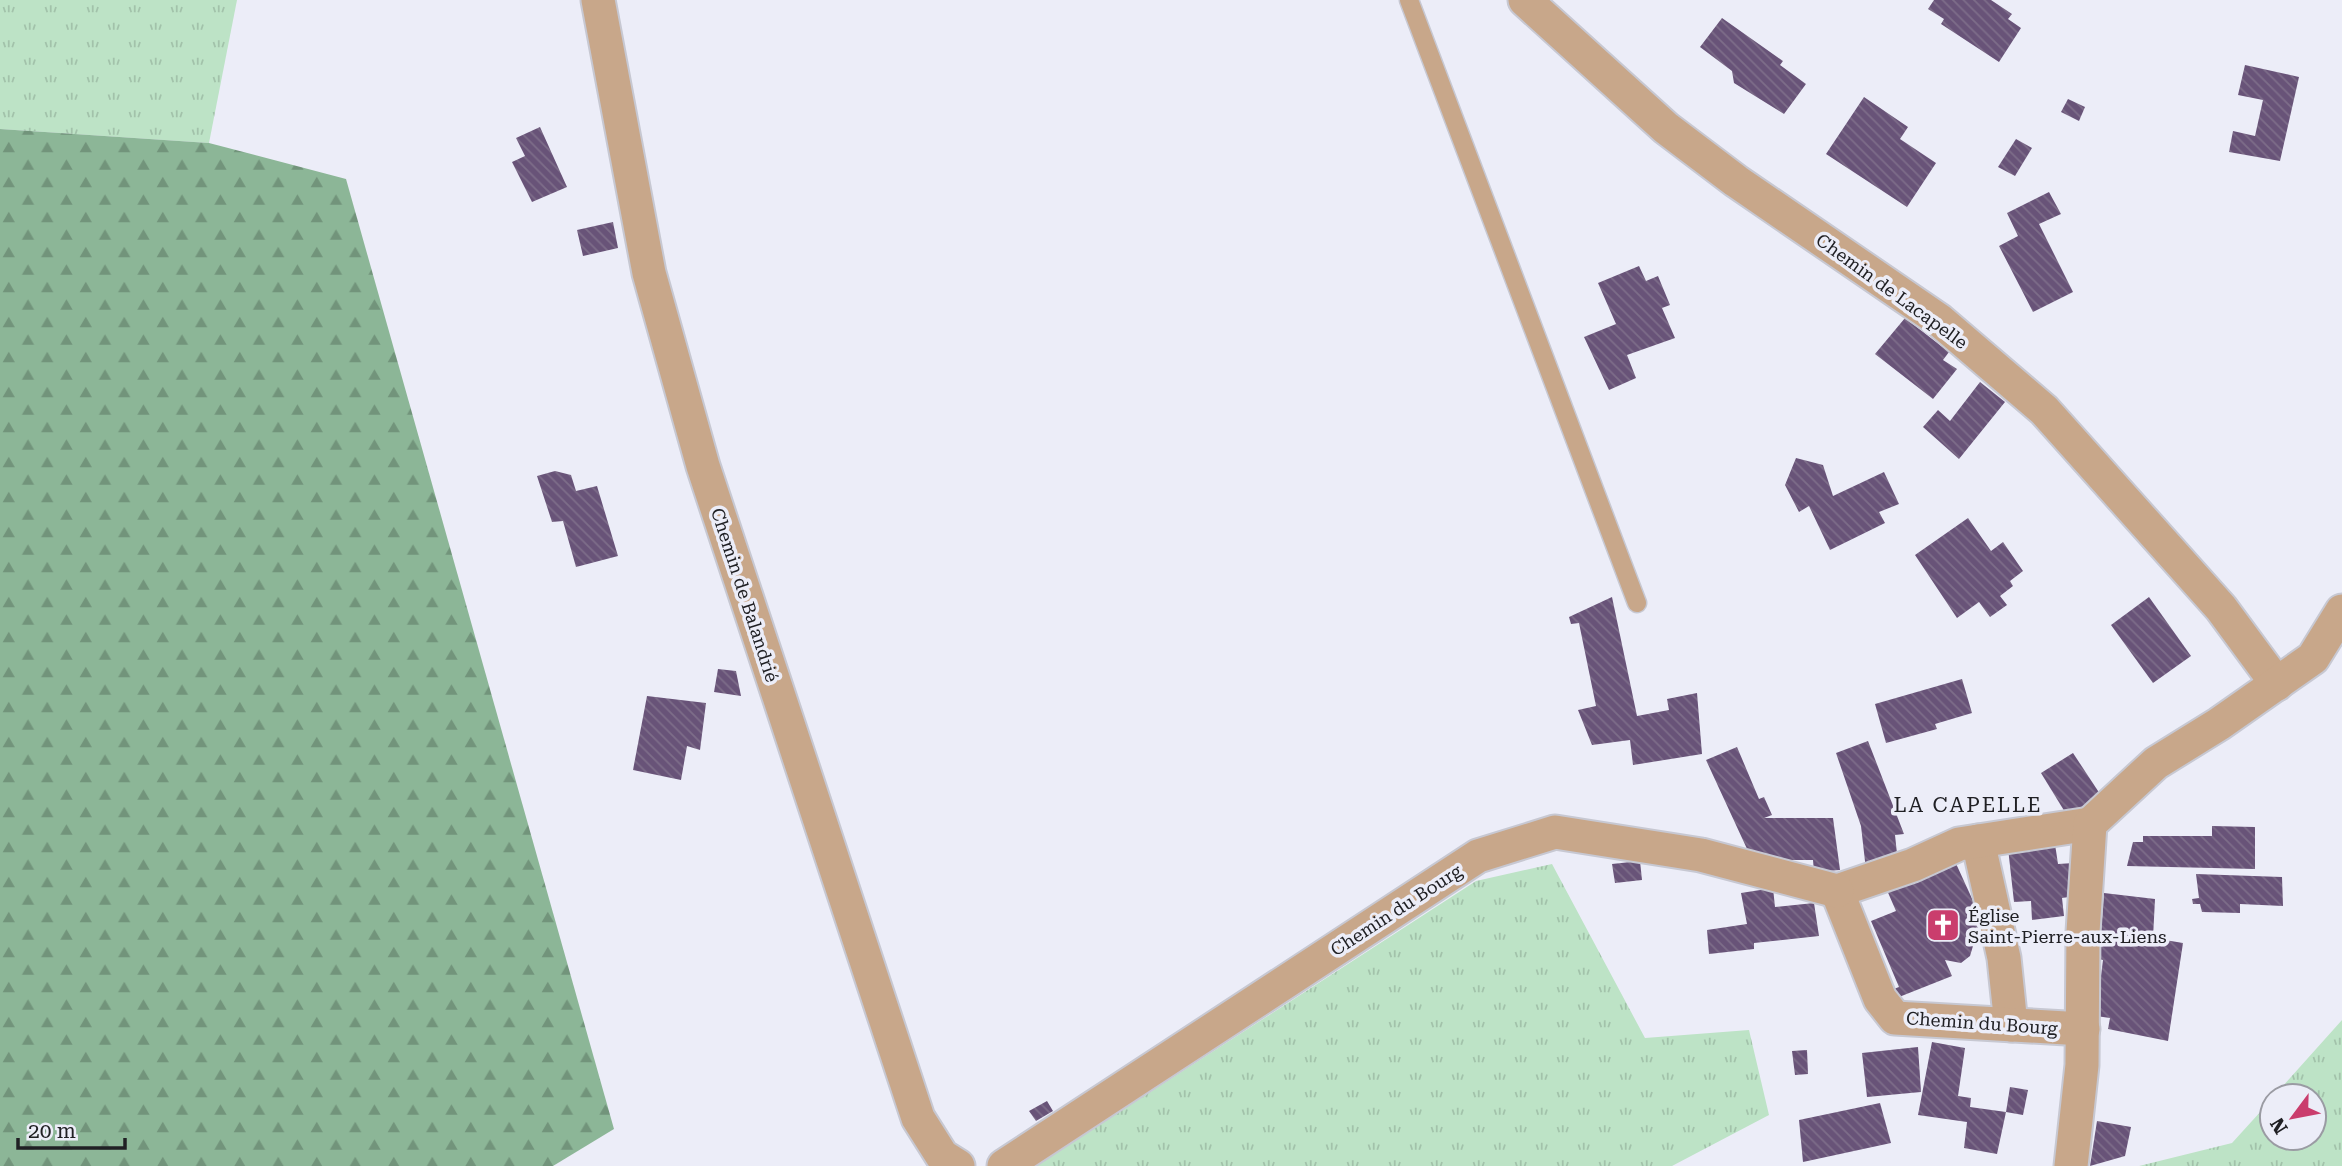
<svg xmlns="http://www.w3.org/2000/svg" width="2342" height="1166" viewBox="0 0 2342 1166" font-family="'Roboto Serif',serif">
<defs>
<pattern id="grass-tufts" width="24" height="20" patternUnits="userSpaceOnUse" patternTransform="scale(1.75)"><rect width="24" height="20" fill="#bde3c6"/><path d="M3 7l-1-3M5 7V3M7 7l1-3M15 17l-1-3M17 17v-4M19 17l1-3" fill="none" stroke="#a2c2aa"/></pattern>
<pattern id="forest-firs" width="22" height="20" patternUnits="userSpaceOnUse" patternTransform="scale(1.75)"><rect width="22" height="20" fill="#8cb697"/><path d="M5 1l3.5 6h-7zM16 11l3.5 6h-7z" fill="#72947b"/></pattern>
<pattern id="building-back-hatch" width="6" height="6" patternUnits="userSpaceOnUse" patternTransform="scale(1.75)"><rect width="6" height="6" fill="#685378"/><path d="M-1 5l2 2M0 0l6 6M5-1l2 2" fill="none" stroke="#7d6d89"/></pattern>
</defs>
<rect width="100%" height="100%" fill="#ecedf8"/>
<g fill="url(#grass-tufts)">
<polygon points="0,0 237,0 209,143 0,129"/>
<polygon points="1552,864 1645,1038 1749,1030 1769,1115 1672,1166 1036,1166 1476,881"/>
<polygon points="2342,1020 2342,1166 2139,1166 2232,1143 2272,1099 2272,1138 2314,1138 2314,1096 2274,1096"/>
</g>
<polygon fill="url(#forest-firs)" points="0,129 209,143 346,179 614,1129 553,1166 0,1166"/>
<g fill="url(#building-back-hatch)">
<polygon points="1934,0 1991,0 2012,14 2008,19 2021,28 1999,62 1941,24 1944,19 1928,9"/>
<polygon points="1722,18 1783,61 1780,65 1806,84 1784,114 1734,83 1732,71 1700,47"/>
<polygon points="2245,65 2299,77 2280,161 2229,152 2233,131 2255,136 2263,100 2238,95"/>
<polygon points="1864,97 1908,127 1900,139 1936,163 1907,207 1826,154"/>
<polygon points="2068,99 2085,107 2079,121 2061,112"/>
<polygon points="540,127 567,187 532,202 512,162 525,156 516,138"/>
<polygon points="2016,139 2032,148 2015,176 1998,167"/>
<polygon points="2049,192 2061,214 2039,224 2073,292 2033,312 1999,246 2018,236 2007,213"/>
<polygon points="613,222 618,248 583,256 577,230"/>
<polygon points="1639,266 1646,281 1658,276 1670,305 1662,308 1675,338 1627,355 1636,378 1609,390 1584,337 1616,324 1598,283"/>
<polygon points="1905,318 1949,352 1943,360 1957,369 1933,399 1875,354"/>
<polygon points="1980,382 2005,402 1959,459 1923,427 1938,410 1950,421"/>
<polygon points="1796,458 1823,465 1833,496 1884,472 1899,504 1879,512 1885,523 1830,550 1809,506 1799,512 1785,485"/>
<polygon points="555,471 571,475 576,491 597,486 618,556 576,567 563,521 552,522 537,476"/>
<polygon points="1968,518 1991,551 2003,542 2023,571 2010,581 2013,586 2000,596 2007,605 1990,617 1979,602 1957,618 1915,555"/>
<polygon points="1612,597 1637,716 1669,710 1667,699 1697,693 1702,754 1633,765 1630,740 1592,745 1578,710 1596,706 1579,623 1571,624 1569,617"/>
<polygon points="2149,597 2191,656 2153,683 2111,625"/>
<polygon points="718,669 736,671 741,696 714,692"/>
<polygon points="1962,679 1972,713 1935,724 1937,729 1886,743 1875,704"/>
<polygon points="647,696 706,703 700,750 687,746 681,780 633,770"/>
<polygon points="1868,741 1904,834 1895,835 1898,863 1866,870 1861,826 1836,753"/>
<polygon points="1737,747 1759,799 1764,797 1772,815 1764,818 1833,818 1840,870 1814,872 1813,860 1766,860 1748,851 1706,760"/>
<polygon points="2073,753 2102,797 2068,817 2041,773"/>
<polygon points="2212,826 2255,827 2255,869 2127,866 2133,842 2143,842 2143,836 2212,836"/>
<polygon points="2055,844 2058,864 2074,863 2076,896 2062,898 2064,916 2032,920 2031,901 2014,902 2008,848"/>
<polygon points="1953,857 1990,938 1973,946 1970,956 1961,963 1945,960 1952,976 1894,999 1891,990 1899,987 1871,921 1896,911 1886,888"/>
<polygon points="1640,861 1642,880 1615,883 1612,864"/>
<polygon points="2196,874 2282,877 2283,906 2240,904 2240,913 2202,912 2200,904 2193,904 2192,899 2199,898"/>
<polygon points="1773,888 1775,907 1814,903 1819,936 1754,943 1754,949 1709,954 1707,930 1747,924 1741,893"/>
<polygon points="2104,893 2155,899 2153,938 2183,943 2168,1041 2108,1029 2110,1018 2096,1016 2103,960 2099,959"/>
<polygon points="1932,1042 1965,1048 1958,1096 1971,1098 1970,1107 2006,1112 1997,1154 1964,1148 1967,1122 1918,1115"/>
<polygon points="1918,1047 1921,1092 1867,1097 1862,1053"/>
<polygon points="1807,1050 1808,1074 1795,1075 1792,1051"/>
<polygon points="2010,1087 2028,1090 2023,1115 2006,1112"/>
<polygon points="1047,1101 1053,1111 1036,1121 1029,1111"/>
<polygon points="1880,1103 1891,1143 1803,1162 1799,1120"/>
<polygon points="2097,1121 2131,1127 2125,1156 2090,1166"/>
</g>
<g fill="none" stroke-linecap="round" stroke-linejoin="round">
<g stroke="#c7c8d2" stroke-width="21">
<polyline id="service" points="1409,0 1637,603"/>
</g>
<g stroke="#c7c8d2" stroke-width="37">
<g id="minor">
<polyline points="598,0 649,273 703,466 918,1118 942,1156 958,1166"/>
<polyline points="1525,0 1666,128 1736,181 1939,320 2044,410 2221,608 2277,684"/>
<polyline points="1978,841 2004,958 2011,1025"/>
<polyline points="2083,1029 1895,1018 1880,999 1837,891 1913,865 1959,844 2090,824"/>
<polyline points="1004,1166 1478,856 1555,832 1701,855 1837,891"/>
<polyline points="2071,1166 2082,1065 2083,932 2090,824 2156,763 2219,724 2313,658 2342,611"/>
</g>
</g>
<use href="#service" stroke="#c8a78a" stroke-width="18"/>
<use href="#minor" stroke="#c8a78a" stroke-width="33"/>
</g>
<defs>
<g id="church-square" transform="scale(1.75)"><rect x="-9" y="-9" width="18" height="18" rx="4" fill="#ca3d6d" stroke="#ecedf8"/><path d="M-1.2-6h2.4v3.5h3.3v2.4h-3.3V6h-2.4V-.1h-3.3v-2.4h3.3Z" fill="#fff"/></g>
</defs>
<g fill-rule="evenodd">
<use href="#church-square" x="1943" y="925"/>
</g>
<g text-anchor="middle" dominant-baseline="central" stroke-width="7" stroke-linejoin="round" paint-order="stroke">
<g font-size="18" fill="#202024" stroke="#ecedf8">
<text transform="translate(1892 291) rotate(36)">Chemin de Lacapelle</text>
<text transform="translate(745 595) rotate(72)">Chemin de Balandrié</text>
<text transform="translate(1396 910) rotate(-33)">Chemin du Bourg</text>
<text transform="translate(1982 1023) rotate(4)">Chemin du Bourg</text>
</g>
<g font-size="18" fill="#202024" stroke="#ecedf8" text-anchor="start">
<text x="1968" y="915">Église<tspan x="1968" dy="21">Saint-Pierre-aux-Liens</tspan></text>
</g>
<g font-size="21" letter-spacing="2" fill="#202024" stroke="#ecedf8">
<text x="1968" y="805">LA CAPELLE</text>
</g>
</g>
<g transform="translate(2293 1117) rotate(238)"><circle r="33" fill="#ecedf8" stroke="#9a9ba3" stroke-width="2"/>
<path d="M0-5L12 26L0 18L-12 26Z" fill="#ca3d6d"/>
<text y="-10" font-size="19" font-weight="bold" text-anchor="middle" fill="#202024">N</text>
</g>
<path d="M18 1138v10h107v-10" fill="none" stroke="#202024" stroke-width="3.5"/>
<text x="28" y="1138" font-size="21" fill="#202024" stroke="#ecedf8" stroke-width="5" paint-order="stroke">20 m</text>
</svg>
